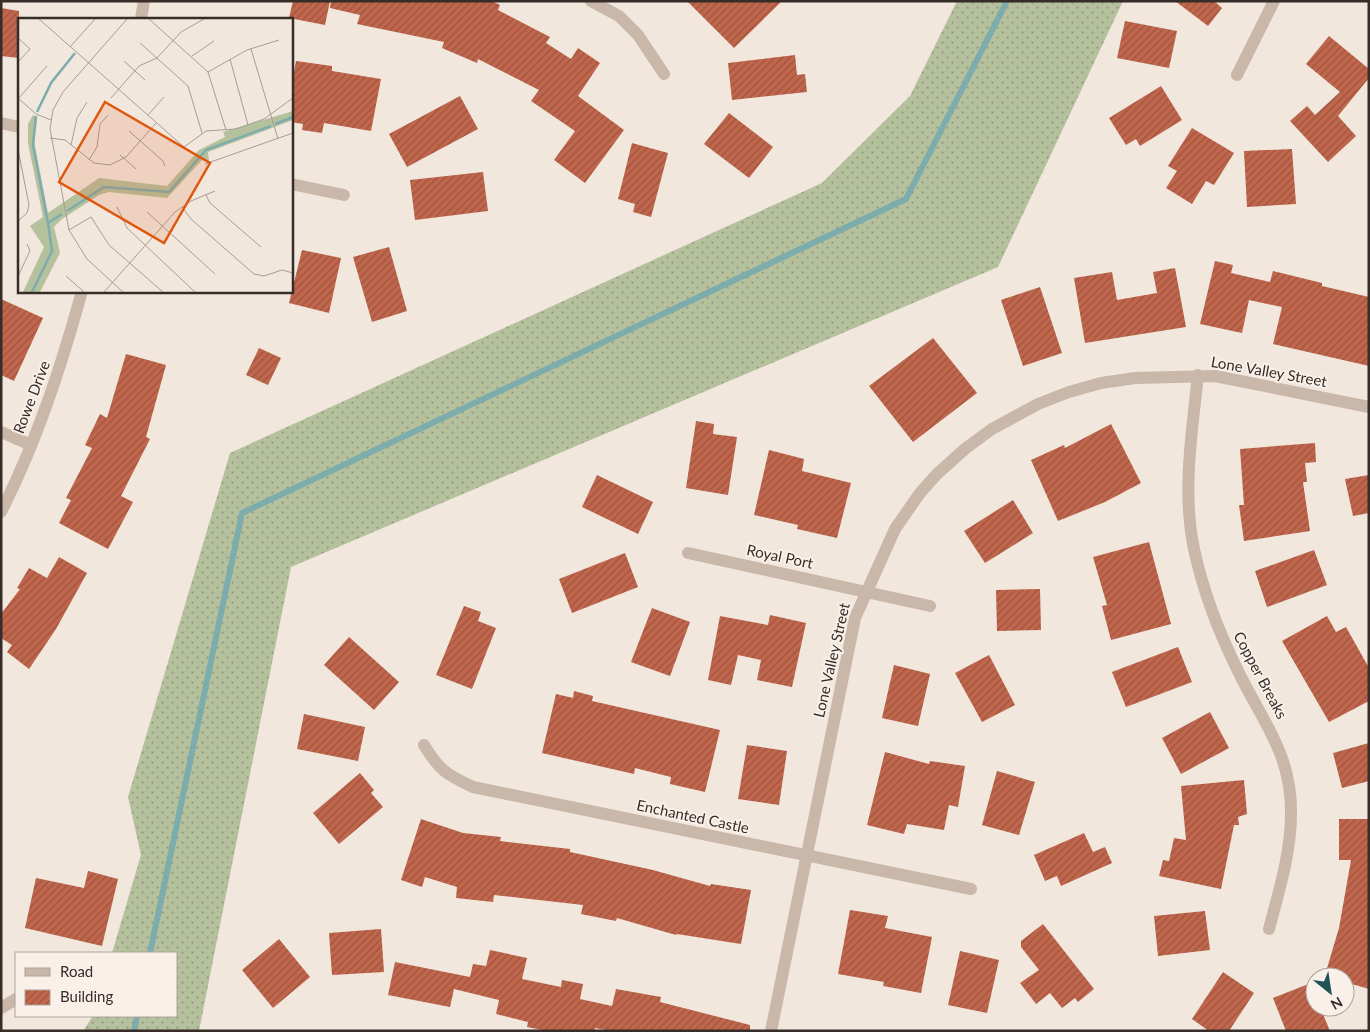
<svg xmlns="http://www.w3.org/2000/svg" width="1370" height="1032" viewBox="0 0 1370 1032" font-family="Lato,sans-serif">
<defs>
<pattern id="grass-dots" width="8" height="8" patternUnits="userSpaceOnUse" patternTransform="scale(1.25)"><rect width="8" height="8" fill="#b5c09d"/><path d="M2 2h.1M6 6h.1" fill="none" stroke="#949c80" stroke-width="1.8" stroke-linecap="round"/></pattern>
<pattern id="building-hatch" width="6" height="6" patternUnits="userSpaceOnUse" patternTransform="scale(1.25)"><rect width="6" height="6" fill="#c0664c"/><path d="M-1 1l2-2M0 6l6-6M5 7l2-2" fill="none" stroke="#9d543f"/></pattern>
</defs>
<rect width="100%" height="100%" fill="#f1e7dd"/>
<polygon fill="url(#grass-dots)" points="957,1 1123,1 998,267 291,567 199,1031 83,1031 93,1016 176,1016 176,953 112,953 141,855 128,797 230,453 822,183 910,96"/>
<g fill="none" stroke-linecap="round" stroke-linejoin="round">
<g stroke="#7dacad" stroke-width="6">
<polyline points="150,953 242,513 906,199 1007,1"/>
<polyline points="134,1031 137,1016"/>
</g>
</g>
<g fill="url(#building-hatch)">
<polygon points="293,1 330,1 325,25 289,18"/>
<polygon points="331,1 492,1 500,5 498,10 550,37 546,43 571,59 578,48 600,63 578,96 624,130 585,183 554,160 575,131 531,101 539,90 478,59 477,63 442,48 444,42 357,24 360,15 330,8"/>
<polygon points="687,1 782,1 734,48"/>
<polygon points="1175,1 1214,1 1222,8 1208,26"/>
<polygon points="1,8 19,11 19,58 1,56"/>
<polygon points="1125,21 1177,31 1169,68 1117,58"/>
<polygon points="1329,36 1369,69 1369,78 1338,116 1356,136 1328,162 1290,121 1307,106 1315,115 1340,92 1306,64"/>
<polygon points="795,55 797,75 805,74 807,92 732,100 728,63"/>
<polygon points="296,61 332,66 332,71 381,79 371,131 324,123 322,133 302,130 303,124 291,122 291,89"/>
<polygon points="1161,86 1182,120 1140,146 1136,139 1126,145 1109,118"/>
<polygon points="460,96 478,129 407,167 389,134"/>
<polygon points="729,113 773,147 749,178 704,144"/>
<polygon points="1192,128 1234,153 1214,185 1206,181 1192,204 1166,188 1177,171 1168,166"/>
<polygon points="632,143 668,153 651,217 633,212 635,204 618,199"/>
<polygon points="1292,149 1296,204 1247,207 1244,151"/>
<polygon points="483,172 488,211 415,220 410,180"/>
<polygon points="389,247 407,311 372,322 353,257"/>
<polygon points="302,250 341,258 329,313 289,303"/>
<polygon points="1215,261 1233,265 1231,273 1270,282 1273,271 1322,283 1322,286 1369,297 1369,366 1273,344 1282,307 1249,300 1242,333 1200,324"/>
<polygon points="1175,268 1186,327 1085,343 1074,278 1112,272 1117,300 1157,293 1153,272"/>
<polygon points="1040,287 1062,353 1023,366 1001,300"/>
<polygon points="1,299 43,318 14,381 1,375"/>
<polygon points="933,338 977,393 913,442 869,386"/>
<polygon points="259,348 281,358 268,385 246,375"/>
<polygon points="126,354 166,365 146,437 150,439 121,496 133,502 108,549 59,523 71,500 66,498 92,448 85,445 100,414 107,418"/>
<polygon points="696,421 714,424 713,434 737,437 728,495 686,488"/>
<polygon points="1111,424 1141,483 1105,502 1058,521 1031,460 1064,445 1065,448"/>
<polygon points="1315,443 1316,462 1305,463 1307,482 1303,482 1310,531 1244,541 1239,505 1244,505 1240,449"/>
<polygon points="769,450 804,459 802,471 851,483 837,538 797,529 798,525 754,515"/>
<polygon points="597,475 653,502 638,534 582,507"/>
<polygon points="1369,475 1369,513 1353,516 1345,479"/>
<polygon points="1013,500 1033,533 985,563 964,531"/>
<polygon points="1149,542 1171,624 1111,640 1102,606 1107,605 1093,557"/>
<polygon points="1314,550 1327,585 1267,607 1255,571"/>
<polygon points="625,553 638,587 572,613 559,579"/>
<polygon points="59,557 87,573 56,629 29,669 7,652 12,645 1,638 1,614 20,589 17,588 29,568 47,578"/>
<polygon points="1040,589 1041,630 997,631 996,590"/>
<polygon points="464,606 481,612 478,621 496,628 472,689 436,675"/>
<polygon points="652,608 690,622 670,676 631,662"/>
<polygon points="770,615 806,623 792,687 757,680 761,660 738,655 731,685 708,680 720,616 768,625"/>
<polygon points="1327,616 1336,632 1346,627 1369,668 1369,701 1329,722 1282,641"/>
<polygon points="349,637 399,682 374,710 324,665"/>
<polygon points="1178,647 1192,682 1126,707 1112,672"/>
<polygon points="989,655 1015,705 982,722 955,673"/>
<polygon points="894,665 930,674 918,726 882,718"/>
<polygon points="574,691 593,696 592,701 720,730 705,792 670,784 671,777 635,768 634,774 542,753 556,694 573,698"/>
<polygon points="1210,712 1229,748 1181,774 1162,738"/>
<polygon points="304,714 365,727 358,761 297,749"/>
<polygon points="1369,743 1369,781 1342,788 1333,753"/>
<polygon points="747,745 787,751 779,805 738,799"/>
<polygon points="885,752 929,764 930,761 965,766 958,807 949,805 944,830 907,824 904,834 867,825"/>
<polygon points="997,771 1035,782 1019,835 982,825"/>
<polygon points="360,773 374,790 371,793 383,807 339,844 313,813"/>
<polygon points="1244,780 1247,814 1238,817 1239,825 1234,825 1221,889 1159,876 1163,860 1169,861 1174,838 1186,840 1181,786"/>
<polygon points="421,819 463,833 501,837 500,841 570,849 570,852 653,870 710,886 711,884 751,890 741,944 677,934 676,935 617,918 616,921 581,914 583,905 494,895 493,902 456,898 457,887 425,877 422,887 401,880"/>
<polygon points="1339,819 1369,819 1369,989 1345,982 1345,977 1325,975 1339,928 1351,860 1339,860"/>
<polygon points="1084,833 1093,852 1105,847 1112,863 1061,886 1057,876 1045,881 1034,855"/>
<polygon points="88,871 118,879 102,946 25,928 36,878 84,888"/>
<polygon points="850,910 888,916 885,928 932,937 921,993 883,986 884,982 838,974"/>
<polygon points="1205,911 1210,950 1158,956 1154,916"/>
<polygon points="1043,924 1094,989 1078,1002 1075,998 1062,1008 1050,993 1036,1004 1020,983 1039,970 1021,947 1021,941"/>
<polygon points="381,929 384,972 332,975 329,933"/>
<polygon points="279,939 310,977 273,1008 242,970"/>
<polygon points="490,950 527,958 522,979 561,987 562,980 583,984 580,999 612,1006 616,989 661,997 660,1002 750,1025 750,1031 612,1031 595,1028 595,1031 547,1031 527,1027 528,1022 496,1014 499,1000 454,989 450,1007 388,995 395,962 470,977 473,964 486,966"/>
<polygon points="960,951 999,960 987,1013 948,1005"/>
<polygon points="1223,972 1254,993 1229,1031 1209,1031 1192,1019"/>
<polygon points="1311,983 1315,994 1315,1007 1320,1007 1330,1031 1286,1031 1273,998"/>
</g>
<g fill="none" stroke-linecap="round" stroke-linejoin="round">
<g stroke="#c9b7a9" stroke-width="12">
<polyline points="591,1 619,16 638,35 664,74"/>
<polyline points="141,19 144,1"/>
<polyline points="1237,75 1274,1"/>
<polyline points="1,123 19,127"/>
<polyline points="291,184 344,195"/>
<path d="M 1198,375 C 1192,432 1182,492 1194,549 C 1203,591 1220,635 1239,673 C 1263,722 1292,755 1291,814 C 1291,852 1279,891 1269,929"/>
<polyline points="1,432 31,445"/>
<path d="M 1,512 C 37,441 61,367 82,291"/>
<polyline points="688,553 930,606"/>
<path d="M 424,745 C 439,770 447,775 473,787 L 971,889"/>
<polyline points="1,1008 16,999"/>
<polyline points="771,1031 855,618 895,529 920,493 937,474 966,448 992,429 1038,404 1069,392 1101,383 1135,378 1215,376 1369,407"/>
</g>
</g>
<g text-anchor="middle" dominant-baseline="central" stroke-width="4" stroke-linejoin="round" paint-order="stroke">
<g font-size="15" fill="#362d29" stroke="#f9f1e9">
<text transform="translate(1269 371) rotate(10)">Lone Valley Street</text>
<text transform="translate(31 397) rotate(-69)">Rowe Drive</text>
<text transform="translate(780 556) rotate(12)">Royal Port</text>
<text transform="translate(831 660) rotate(-77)">Lone Valley Street</text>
<text transform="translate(1261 675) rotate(62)">Copper Breaks</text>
<text transform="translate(693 816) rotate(12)">Enchanted Castle</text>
</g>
</g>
<g transform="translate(18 18)">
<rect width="275" height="275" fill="#f1e7dd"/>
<path d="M 275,93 L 275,102 L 190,134 L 191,143 L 184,142 L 149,180 L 91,174 L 81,177 L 44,201 L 36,209 L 42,235 L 22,274 L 5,274 L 26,229 L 12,208 L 25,199 L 10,125 L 10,106 L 15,97 L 19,100 L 16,123 L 30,195 L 81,160 L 149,168 L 181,132 L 207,119 L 205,114 Z" fill="#b5c09d"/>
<path fill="none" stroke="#7dacad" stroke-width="2.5" d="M 19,94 L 33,65 L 57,35M 18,98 L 15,127 L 30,205M 257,106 L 275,99M 49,193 L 86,169 L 151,174 L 188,132 L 253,108M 14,274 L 34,233 L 30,205 L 44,196"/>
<path fill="none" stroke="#a69d95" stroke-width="1" d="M 21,1 L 166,129 L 188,113 L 218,111 L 246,101 L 275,80M 131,1 L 190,54 L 208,112M 0,20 L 12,31 L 0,44M 122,25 L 170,68 L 184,115M 52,29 L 77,1M 233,31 L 260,121M 174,38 L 196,23M 212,41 L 230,107M 106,43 L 127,62M 190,54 L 229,32 L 261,22M 0,80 L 18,96 L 33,102M 93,80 L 121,48 L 139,40 L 163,14 L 186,1M 0,81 L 29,48M 130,97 L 146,79M 111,113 L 145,143 L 147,148M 32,120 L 47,122 L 76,145 L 92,147 L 108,139 L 138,105M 53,127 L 59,100 L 69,84M 0,131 L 11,187 L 9,195 L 0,203M 102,137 L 118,151M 71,142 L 79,129 L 82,106 L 90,97M 187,146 L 275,115M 188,177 L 192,185 L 243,229M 99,189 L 109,210 L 177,274M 164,189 L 173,201 L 236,256 L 246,258 L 264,252 L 275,255M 129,194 L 197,256M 51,212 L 73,199 L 91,227 L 145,274M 0,258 L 12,233 L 9,226M 48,258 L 66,274M 86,274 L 157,194 L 173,183 L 197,173M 105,274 L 69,241 L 51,212 L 32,111 L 35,92 L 45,74 L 109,1"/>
<path fill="#df570d" fill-opacity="0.15" stroke="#df570d" stroke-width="2.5" d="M 87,84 L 192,145 L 146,225 L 41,164 Z"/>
<rect width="275" height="275" fill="none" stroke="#362d29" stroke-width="2.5"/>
</g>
<rect width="1370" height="1032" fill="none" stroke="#362d29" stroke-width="5"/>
<rect x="15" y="952" width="162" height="65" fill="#f9f1e9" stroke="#aba39c"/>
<rect x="25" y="968" width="25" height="8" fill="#c9b7a9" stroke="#aba39c"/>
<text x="60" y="977" font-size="15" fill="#362d29">Road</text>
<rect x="25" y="990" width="25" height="15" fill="url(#building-hatch)" stroke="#aba39c"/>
<text x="60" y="1002" font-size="15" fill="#362d29">Building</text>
<g transform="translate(1330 992) rotate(150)"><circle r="24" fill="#f9f1e9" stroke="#aba39c"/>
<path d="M0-4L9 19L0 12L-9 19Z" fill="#205356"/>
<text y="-8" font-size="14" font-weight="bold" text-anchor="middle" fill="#362d29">N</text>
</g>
</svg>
